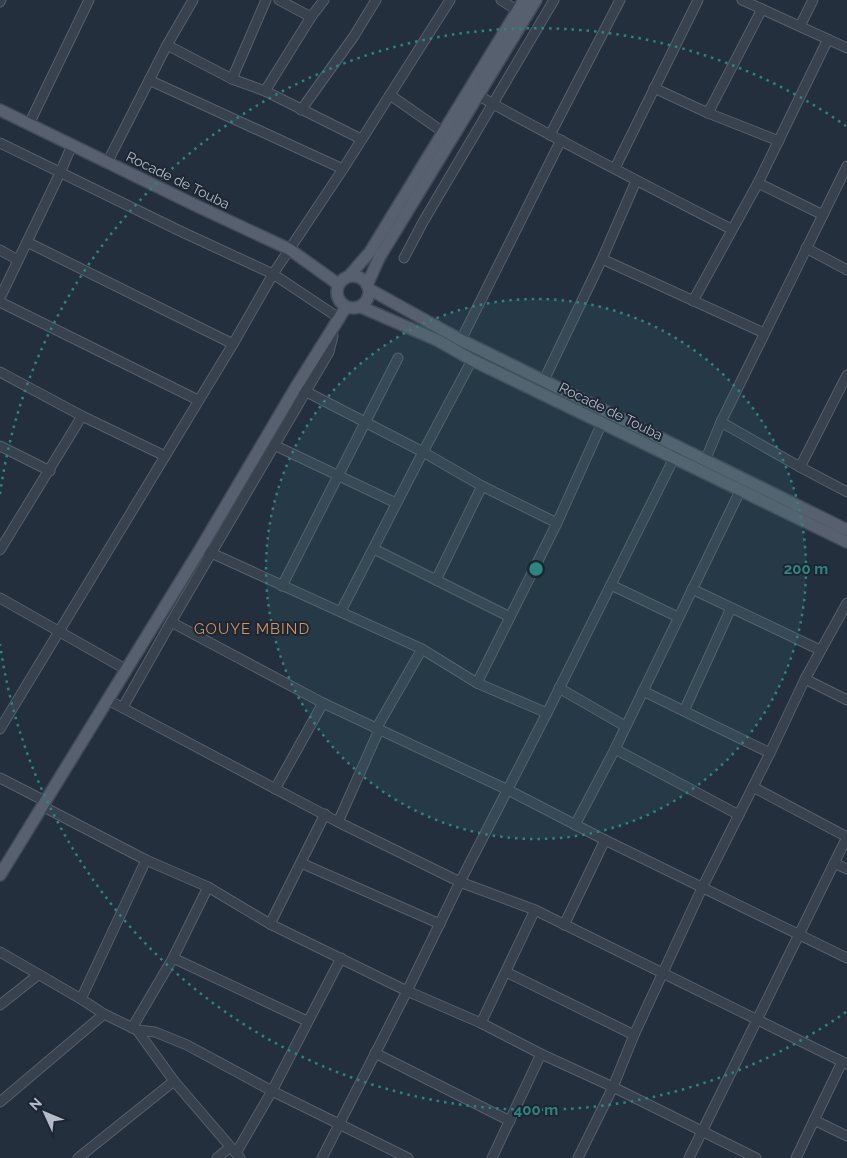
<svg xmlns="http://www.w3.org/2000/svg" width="847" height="1158" viewBox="0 0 847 1158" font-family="Raleway,sans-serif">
<rect width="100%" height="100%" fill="#242f3e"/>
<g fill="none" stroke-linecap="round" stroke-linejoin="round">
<g stroke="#565f6c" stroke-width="11">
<g id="minor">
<polyline points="279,0 311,17"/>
<polyline points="501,0 518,11"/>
<polyline points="742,0 847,48"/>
<polyline points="0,2 1,0"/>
<polyline points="800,26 813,0"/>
<polyline points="167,45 232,79 265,91 361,139"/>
<polyline points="232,79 266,0"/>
<polyline points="149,80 343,169"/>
<polyline points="654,88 708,113 779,141"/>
<polyline points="265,91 311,17 324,0"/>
<polyline points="390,95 443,132"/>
<path d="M 478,95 L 493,104 C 572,147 651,188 731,229"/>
<polyline points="301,110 354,36 376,0"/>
<polyline points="708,113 762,9"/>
<polyline points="29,124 89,0"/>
<polyline points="550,135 620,0"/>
<polyline points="0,143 180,231 273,274 339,318"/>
<polyline points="107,163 167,45 193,0"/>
<polyline points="615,168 698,0"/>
<polyline points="758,183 823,215"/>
<polyline points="27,242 233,344"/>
<polyline points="806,248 847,270"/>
<polyline points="0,250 18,260"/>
<polyline points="404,258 423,222 554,0"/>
<polyline points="602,259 764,333"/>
<polyline points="0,298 60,173 72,145"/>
<polyline points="693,301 758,183 828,39"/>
<polyline points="0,302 198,400"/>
<polyline points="461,340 561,140"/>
<polyline points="0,372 82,416 165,456"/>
<polyline points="544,380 602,259 636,181"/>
<polyline points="301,389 423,452 482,486 557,523"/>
<polyline points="721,422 800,467 847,492"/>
<polyline points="274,445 396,503"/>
<polyline points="0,446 50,471"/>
<polyline points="705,461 721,422 847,166"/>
<polyline points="800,467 847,375"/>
<polyline points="374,549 510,617"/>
<polyline points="0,550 82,416"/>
<polyline points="207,551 422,649 477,683 547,713"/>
<polyline points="436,580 482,486"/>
<polyline points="611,585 678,617"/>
<polyline points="282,586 398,358"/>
<polyline points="692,589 820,650"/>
<polyline points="0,598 127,670"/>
<polyline points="341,611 423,452 472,360"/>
<polyline points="171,622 323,703 508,790 605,840 847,958"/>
<polyline points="805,679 847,700"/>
<polyline points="477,683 557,523 602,423"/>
<polyline points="559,688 625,726"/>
<polyline points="643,691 770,753"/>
<polyline points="108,700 338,822 460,882 535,910 847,1064"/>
<polyline points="123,707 171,622 329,352 333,336 332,330"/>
<polyline points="684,711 731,608"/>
<polyline points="0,729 233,344 273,274 343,169 450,0"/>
<polyline points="376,729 422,649"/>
<polyline points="615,749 739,815"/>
<polyline points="0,778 45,801"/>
<polyline points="753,787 847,837"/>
<polyline points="275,789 323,703"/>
<polyline points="42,806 146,860 208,887 270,924 407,991 481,1023 541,1054 613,1087 756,1158"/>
<polyline points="338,822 379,730"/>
<polyline points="575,825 615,749 740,491"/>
<polyline points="301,863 440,924"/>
<polyline points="834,863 847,869"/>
<polyline points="270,924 325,814"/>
<polyline points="564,925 605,840"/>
<polyline points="0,952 81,999 104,1014 137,1030 155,1032 187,1045 272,1091 408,1158"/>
<polyline points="173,958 307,1021"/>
<polyline points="506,972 634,1035"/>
<polyline points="81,999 146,860"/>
<polyline points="0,1005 38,975"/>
<polyline points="481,1023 535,910"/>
<polyline points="132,1028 173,958 208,887"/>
<polyline points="137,1030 174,1081 240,1158"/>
<polyline points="375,1053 510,1121"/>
<polyline points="0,1102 104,1014"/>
<polyline points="814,1120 847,1136"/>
<polyline points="236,1153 272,1091 341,958"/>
<polyline points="78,1158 174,1081"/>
<polyline points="217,1158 230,1147"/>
<polyline points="322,1158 407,991 460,882 547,713 679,448"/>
<polyline points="492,1158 541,1054"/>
<polyline points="578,1158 613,1087 634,1035 703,886 770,753 805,679 847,603"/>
<polyline points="689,1158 847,837"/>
<polyline points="796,1158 842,1062"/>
</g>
</g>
<g stroke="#414a57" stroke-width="14">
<g id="major">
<polyline points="0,110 199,207 289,249 338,284"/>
<circle cx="353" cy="292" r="16"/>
<polyline points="349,276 370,252 524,0"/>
<polyline points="367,285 379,258 536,0"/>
<polyline points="369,289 461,340 847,530"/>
<polyline points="361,307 437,340 472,360 847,542"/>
<polyline points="0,875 201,548 296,387 346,307"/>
</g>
</g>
<use href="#minor" stroke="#38414e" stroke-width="9"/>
<use href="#major" stroke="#56606e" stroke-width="11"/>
</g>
<circle cx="536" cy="569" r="270" fill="#308480" fill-opacity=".12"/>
<g fill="none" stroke="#308480" stroke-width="2.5" stroke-dasharray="2.5 5">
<circle cx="536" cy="569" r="270"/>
<path d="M846 1012A541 541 0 0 1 0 644M0 494A541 541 0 0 1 846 126"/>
</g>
<g text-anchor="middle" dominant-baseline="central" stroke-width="4" stroke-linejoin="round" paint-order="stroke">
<g font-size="14" fill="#b4bcc9" stroke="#1d2633">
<text transform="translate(178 180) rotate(26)">Rocade de Touba</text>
<text transform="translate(611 411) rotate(26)">Rocade de Touba</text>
</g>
<g font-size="15" letter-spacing="1" fill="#d59563" stroke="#1d2633">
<text x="252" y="629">GOUYE MBIND</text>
</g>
</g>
<circle cx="536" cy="569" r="8" fill="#308480" stroke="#1d2633" stroke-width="2.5"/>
<g font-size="15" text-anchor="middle" font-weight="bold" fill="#308480" stroke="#1d2633" stroke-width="4" stroke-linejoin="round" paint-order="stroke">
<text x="806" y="574">200 m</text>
<text x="536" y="1115">400 m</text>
</g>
<g transform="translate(45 1113) rotate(314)" stroke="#1d2633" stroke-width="4" paint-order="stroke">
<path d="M0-4L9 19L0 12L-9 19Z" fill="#b4bcc9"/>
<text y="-8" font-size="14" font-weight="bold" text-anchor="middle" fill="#b4bcc9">N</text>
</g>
</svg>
